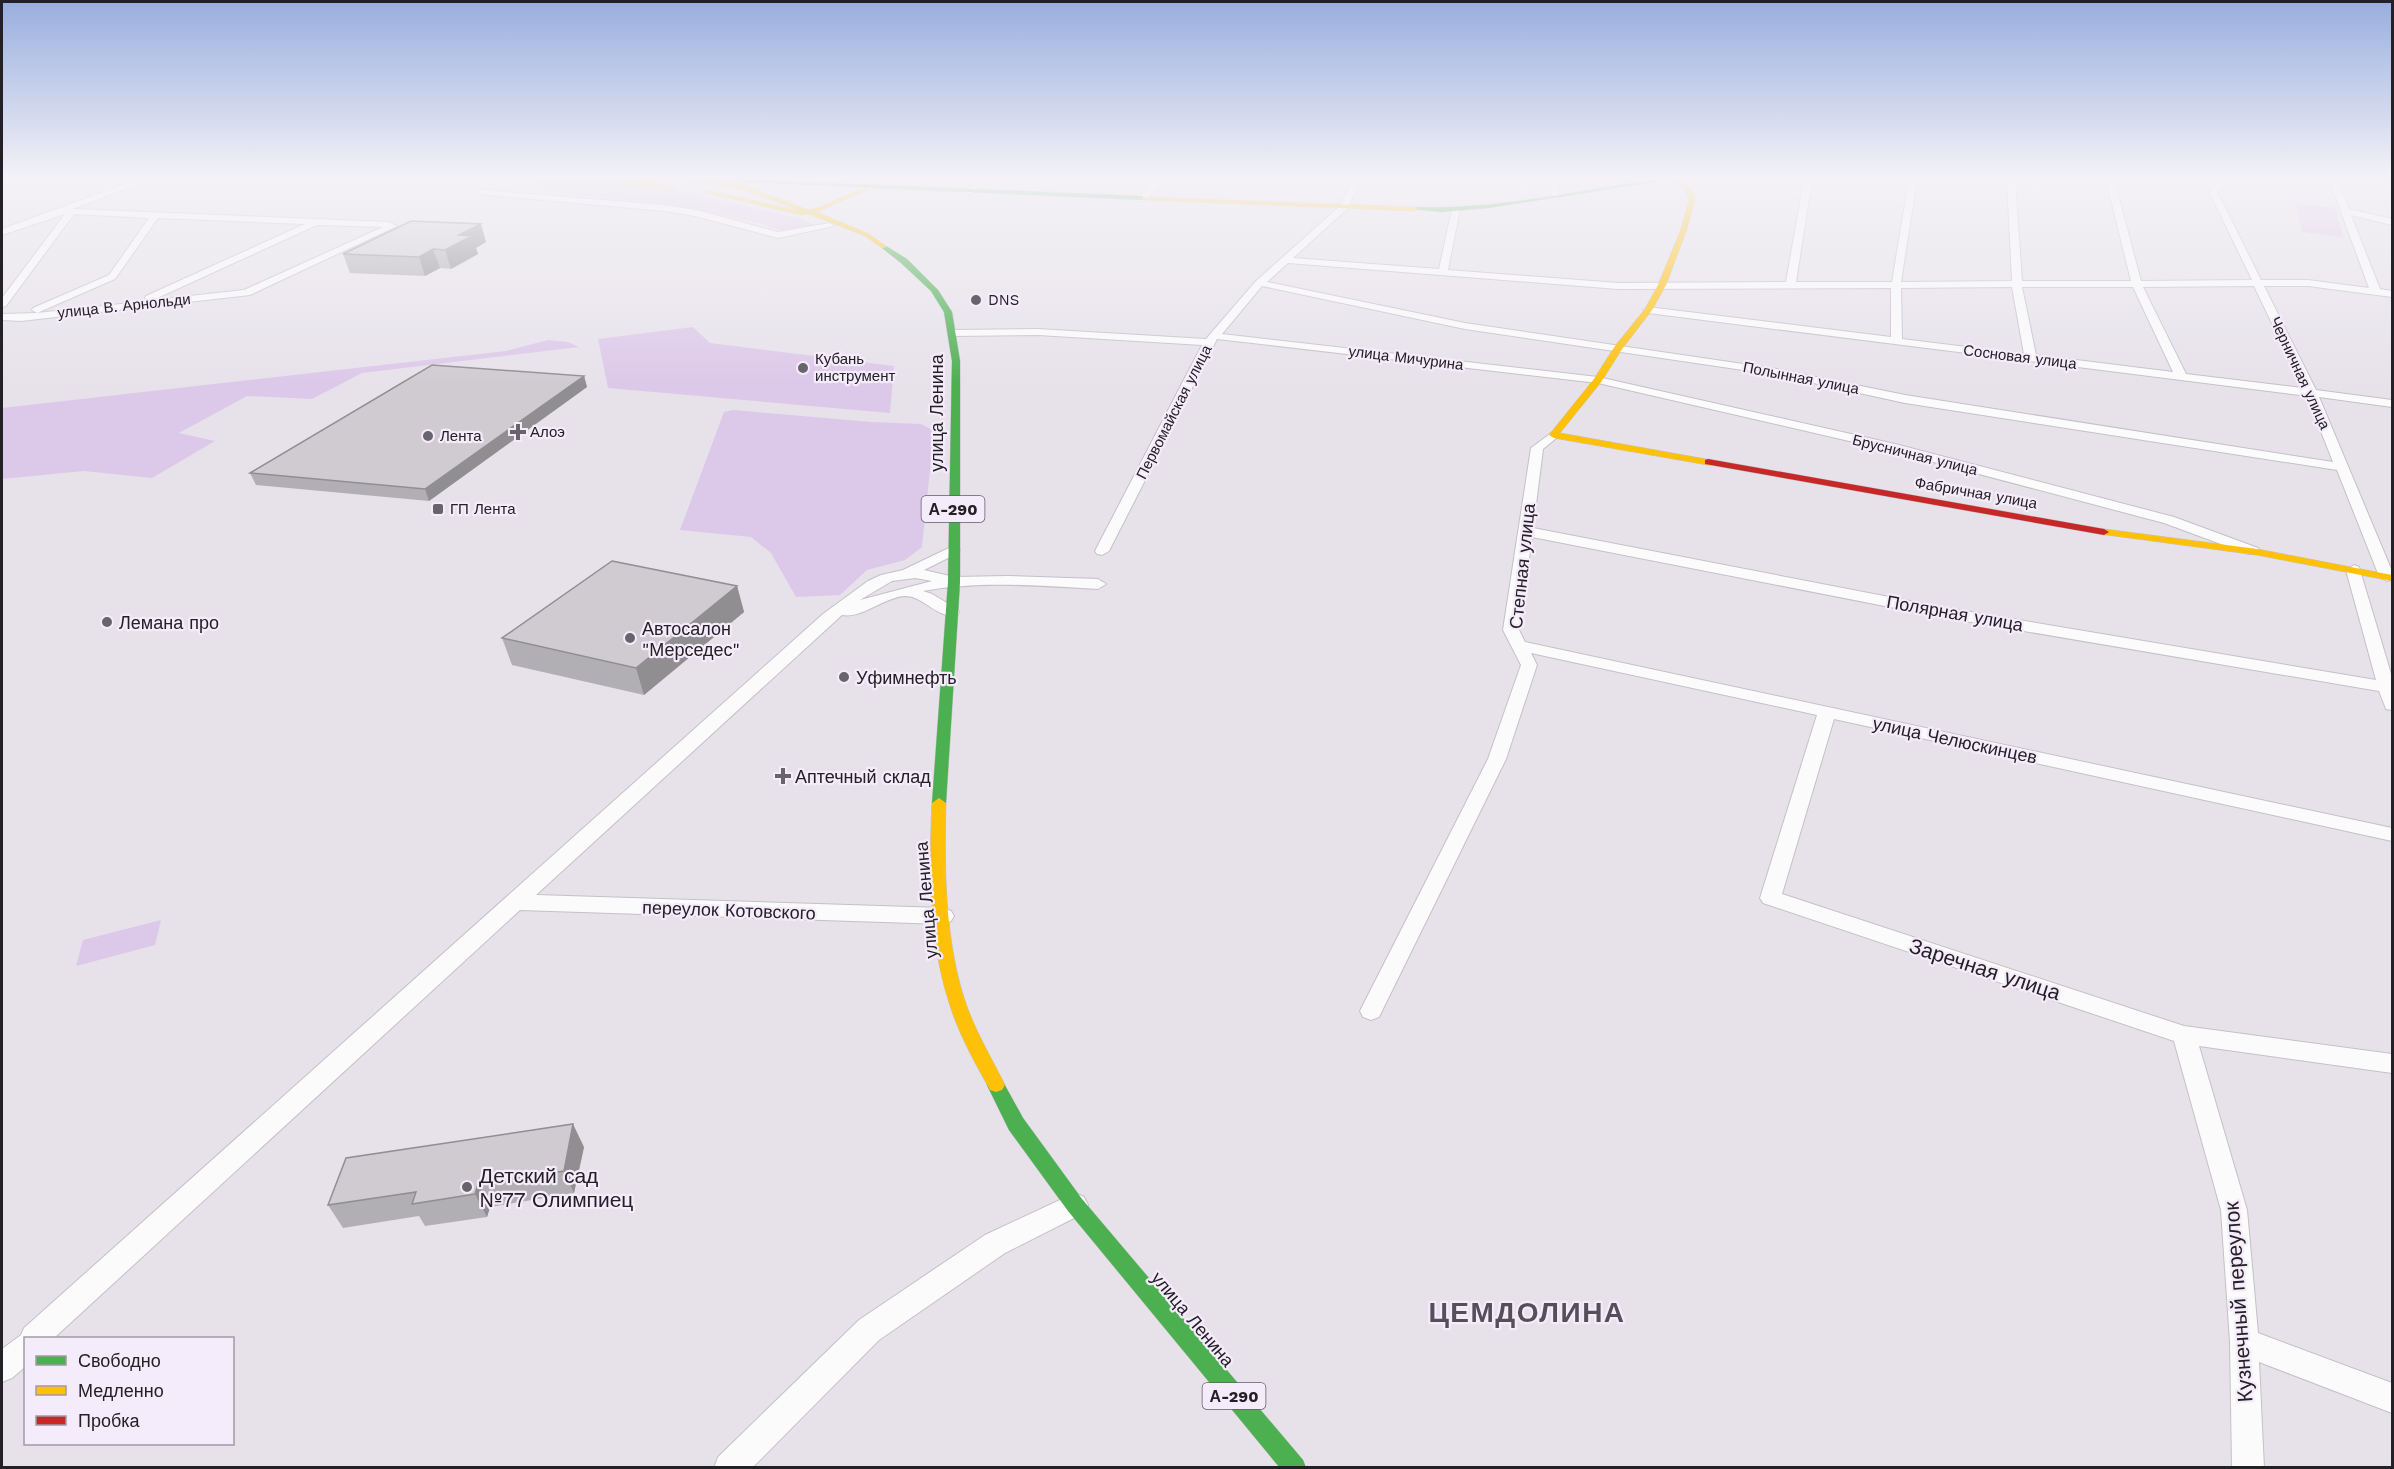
<svg xmlns="http://www.w3.org/2000/svg" width="2394" height="1469" viewBox="0 0 2394 1469" font-family="'Work Sans',sans-serif">
<rect width="100%" height="100%" fill="#e7e2ea"/>
<g fill="#dcc8e9">
<path d="M 542,179 C 617,179 695,193 768,211 C 783,215 803,217 816,226 L 796,231 L 781,231 L 759,223 L 665,204 L 521,189 Z"/>
<polygon points="2296,204 2335,208 2344,238 2302,232"/>
<polygon points="693,327 710,343 894,366 890,413 608,388 598,339"/>
<polygon points="548,340 568,342 579,347 362,373 312,399 247,396 179,433 215,441 152,478 84,471 2,479 2,408 506,351"/>
<polygon points="733,410 871,422 921,424 934,431 922,547 905,560 867,570 840,595 796,597 771,553 751,537 680,530 724,412"/>
<polygon points="161,920 155,945 76,966 83,940"/>
</g>
<g fill="none" stroke-linecap="round" stroke-linejoin="round">
<g stroke="#c4c0c7" stroke-width="2">
<g id="street">
<path d="M 139,179 L 151,179 L 73,209 L 388,222 L 397,226 L 250,295 L 21,321 L 2,320 L 2,314 L 37,313 L 32,310 L 33,308 L 109,275 L 149,218 L 74,214 L 6,306 L 2,307 L 2,298 L 65,214 L 2,235 L 2,229 ZM 158,218 L 305,224 L 146,296 L 145,298 L 149,301 L 37,313 L 115,279 ZM 317,225 L 383,227 L 244,290 L 153,300 Z"/>
<polygon points="982,179 992,179 970,194 964,194 964,190"/>
<polygon points="1154,179 1162,179 1145,201 1139,201 1138,199"/>
<path d="M 1353,179 L 1361,179 L 1347,209 L 1293,258 L 1439,269 L 1452,209 L 1456,206 L 1460,209 L 1448,270 L 1618,283 L 1786,282 L 1804,179 L 1812,179 L 1796,282 L 1892,282 L 1909,179 L 1917,179 L 1901,282 L 2012,281 L 2007,179 L 2015,179 L 2022,281 L 2131,281 L 2106,179 L 2114,179 L 2141,281 L 2252,280 L 2209,191 L 2216,184 L 2209,179 L 2220,179 L 2225,183 L 2217,191 L 2261,280 L 2308,280 L 2369,288 L 2329,179 L 2337,179 L 2349,209 L 2392,219 L 2392,225 L 2351,215 L 2380,289 L 2392,291 L 2392,297 L 2308,286 L 2264,286 L 2316,390 L 2392,400 L 2392,407 L 2319,397 L 2392,571 L 2392,579 L 2387,581 L 2379,576 L 2337,470 L 1905,403 L 1777,375 L 1465,329 L 1262,286 L 1222,334 L 1598,377 L 1895,444 L 2174,517 L 2258,548 L 2260,551 L 2258,554 L 2248,554 L 2164,523 L 1888,450 L 1598,383 L 1217,339 L 1109,551 L 1102,555 L 1097,554 L 1095,551 L 1202,345 L 1038,335 L 953,336 L 948,333 L 953,330 L 1038,329 L 1206,339 L 1256,281 L 1340,206 ZM 1288,263 L 1618,289 L 1891,288 L 1891,337 L 1648,307 L 1643,310 L 1648,313 L 2307,396 L 2333,462 L 1905,395 L 1777,369 L 1465,323 L 1267,282 ZM 2254,286 L 2303,388 L 2186,374 L 2143,287 ZM 2012,287 L 2024,354 L 1902,339 L 1901,288 ZM 2022,287 L 2133,287 L 2173,372 L 2036,355 Z"/>
<polygon points="1549,179 1557,179 1559,198 1552,196"/>
<polygon points="482,190 664,205 696,210 778,232 830,223 834,226 778,238 695,216 664,211 479,194 479,190"/>
<polygon points="1554,431 1560,435 1543,449 1533,528 1941,607 2376,680 2346,570 2354,565 2359,567 2392,677 2392,710 2386,709 2379,691 1941,617 1532,537 1519,630 1525,642 2392,828 2392,841 1834,719 1782,894 2184,1026 2392,1054 2392,1073 2199,1046 2247,1210 2258,1333 2392,1383 2392,1413 2259,1362 2264,1468 2232,1468 2230,1342 2221,1210 2174,1041 1763,903 1760,898 1817,715 1531,653 1537,665 1506,759 1379,1017 1371,1020 1363,1017 1360,1011 1488,759 1521,665 1503,630 1531,448"/>
<path d="M 953,546 L 958,547 L 960,550 L 958,553 L 924,570 L 954,577 L 1007,576 L 1098,579 L 1106,584 L 1098,589 C 1040,586 981,580 923,591 L 932,594 L 957,609 L 959,612 L 957,615 C 938,620 924,596 905,596 C 884,597 862,619 842,615 L 536,895 L 943,908 L 951,911 L 954,916 L 951,921 L 943,924 L 520,910 L 54,1338 L 26,1338 L 26,1366 L 12,1378 L 2,1382 L 2,1349 L 21,1335 L 24,1328 L 823,614 L 868,581 L 881,575 L 903,570 ZM 915,578 L 932,581 L 860,600 L 892,581 Z"/>
<polygon points="1075,1193 1084,1197 1088,1205 1084,1213 1005,1253 879,1340 752,1468 714,1468 718,1457 859,1320 985,1235"/>
</g>
</g>
<g stroke="#c4c0c7" stroke-width="1">
<g id="fast">
<polygon points="680,179 732,179 1143,196 1146,198 1143,200"/>
<path d="M 1657,179 L 1674,179 L 1488,208 L 1441,212 L 1412,209 L 1415,207 C 1494,210 1578,191 1657,179 Z"/>
<polygon points="882,246 886,246 907,259 938,290 952,312 960,361 960,582 946,803 939,808 932,803 948,582 952,361 944,312 931,291 901,263 882,248"/>
<polygon points="996,1078 1002,1080 1023,1118 1082,1199 1303,1460 1306,1468 1280,1468 1068,1211 1009,1130 987,1085 990,1080"/>
</g>
</g>
<g stroke="#c4c0c7" stroke-width="1">
<g id="slow">
<path d="M 591,179 C 618,179 654,178 676,189 L 673,191 Z"/>
<polygon points="650,179 740,184 809,210 820,207 863,188 867,188 867,190 817,212 869,234 887,247 882,248 865,236 809,214 801,215 703,192 706,190 801,211 739,188"/>
<polygon points="1668,179 1676,179 1690,187 1695,199 1687,229 1666,285 1652,310 1622,349 1601,382 1560,433 1711,460 1711,464 1708,465 1554,438 1549,435 1594,379 1615,346 1645,309 1658,285 1681,229 1689,199 1685,189"/>
<polygon points="1141,197 1415,207 1418,209 1415,211 1143,200"/>
<polygon points="2104,529 2257,549 2392,575 2392,581 2257,555 2100,534 2099,532"/>
<path d="M 939,798 L 946,803 C 944,867 945,937 964,998 C 974,1029 991,1057 1005,1085 L 1002,1090 L 996,1092 L 990,1090 C 974,1061 957,1031 948,999 C 929,939 929,865 932,803 Z"/>
</g>
</g>
<g stroke="#c4c0c7" stroke-width="1">
<polygon id="jam" points="1708,459 2104,529 2109,532 2104,535 1705,464 1705,460"/>
</g>
<use href="#street" fill="#fbfbfc" fill-rule="evenodd"/>
<use href="#fast" fill="#4caf50" fill-rule="evenodd"/>
<use href="#slow" fill="#ffc107" fill-rule="evenodd"/>
<use href="#jam" fill="#c62828" fill-rule="evenodd"/>
</g>
<g fill="#b2afb4">
<polygon points="486,242 476,248 478,254 451,269 440,268 425,276 350,273 343,254"/>
<polygon points="584,376 587,387 429,501 256,485 250,473"/>
<polygon points="737,586 744,612 644,695 512,665 502,638"/>
<polygon points="584,1147 574,1193 490,1207 487,1217 425,1226 419,1216 343,1228 328,1205"/>
</g>
<g fill="#918e92">
<polygon points="481,224 486,242 476,248 478,254 451,269 445,250 459,235"/>
<polygon points="433,249 440,268 425,276 419,257"/>
<polygon points="584,376 587,387 429,501 425,489"/>
<polygon points="737,586 744,612 644,695 636,668"/>
<polygon points="573,1124 584,1147 574,1193 564,1171"/>
<polygon points="478,1184 490,1207 487,1217 475,1194"/>
</g>
<g fill="#cfcbd1" stroke="#918e92" stroke-width="1.5">
<polygon points="411,221 481,224 459,235 472,236 445,250 433,249 419,257 343,254"/>
<polygon points="432,365 584,376 425,489 250,473"/>
<polygon points="612,561 737,586 636,668 502,638"/>
<polygon points="573,1124 564,1171 478,1184 475,1194 412,1204 416,1192 328,1205 346,1158"/>
</g>
<linearGradient id="sky" x2="0" y2="1"><stop stop-color="#98aedf"/><stop offset="0.46" stop-color="#f4f2f6"/><stop offset="1" stop-color="#f4f2f6" stop-opacity="0"/></linearGradient>
<rect width="2394" height="385" fill="url(#sky)"/>
<g fill="#68646b" stroke="#f5ecfb" stroke-width="2">
<circle cx="976" cy="300" r="6"/>
<circle cx="803" cy="368" r="6"/>
<path d="M515 423h6v6h6v6h-6v6h-6v-6h-6v-6h6z"/>
<circle cx="428" cy="436" r="6"/>
<rect x="432" y="503" width="12" height="12" rx="3"/>
<circle cx="107" cy="622" r="6"/>
<circle cx="630" cy="638" r="6"/>
<circle cx="844" cy="677" r="6"/>
<path d="M780 767h6v6h6v6h-6v6h-6v-6h-6v-6h6z"/>
<circle cx="467" cy="1187" r="6"/>
</g>
<g text-anchor="middle" dominant-baseline="central" stroke-width="4.5" stroke-linejoin="round" paint-order="stroke">
<g font-size="15" fill="#232026" stroke="#f5ecfb" text-anchor="start">
<text x="988" y="300">DNS</text>
<text x="815" y="359">Кубань<tspan x="815" dy="17">инструмент</tspan></text>
<text x="530" y="432">Алоэ</text>
<text x="440" y="436">Лента</text>
<text x="450" y="509">ГП Лента</text>
</g>
<g font-size="15" fill="#232026" stroke="#f5ecfb">
<text transform="translate(124 306) rotate(-6)">улица В. Арнольди</text>
<text transform="translate(2020 357) rotate(7)">Сосновая улица</text>
<text transform="translate(1406 358) rotate(7)">улица Мичурина</text>
<text transform="translate(2300 373) rotate(65)">Черничная улица</text>
<text transform="translate(1801 378) rotate(11)">Полынная улица</text>
<text transform="translate(1174 412) rotate(-63)">Первомайская улица</text>
<text transform="translate(1915 455) rotate(14)">Брусничная улица</text>
<text transform="translate(1976 493) rotate(10)">Фабричная улица</text>
</g>
<g fill="#f5ecfb" stroke="#625d66" stroke-width="1.5">
<rect x="921.5" y="496" width="63" height="26" rx="4.5"/>
<rect x="1202.5" y="1383" width="63" height="26" rx="4.5"/>
</g>
<g font-size="16" font-weight="bold" fill="#232026">
<text x="953" y="509">А-290</text>
<text x="1234" y="1396">А-290</text>
</g>
<g font-size="18" fill="#232026" stroke="#f5ecfb">
<text transform="translate(936 413) rotate(-90)">улица Ленина</text>
<text transform="translate(1522 566) rotate(-84)">Степная улица</text>
<text transform="translate(1955 613) rotate(10)">Полярная улица</text>
<text transform="translate(1955 740) rotate(12)">улица Челюскинцев</text>
<text transform="translate(926 900) rotate(-95)">улица Ленина</text>
<text transform="translate(729 910) rotate(2)">переулок Котовского</text>
<text transform="translate(1193 1319) rotate(50)">улица Ленина</text>
</g>
<g font-size="18" fill="#232026" stroke="#f5ecfb" text-anchor="start">
<text x="119" y="622">Лемана про</text>
<text x="642" y="628">Автосалон<tspan x="642" dy="21">"Мерседес"</tspan></text>
<text x="856" y="677">Уфимнефть</text>
<text x="795" y="776">Аптечный склад</text>
</g>
<g font-size="21" fill="#232026" stroke="#f5ecfb">
<text transform="translate(1985 969) rotate(18)">Заречная улица</text>
<text transform="translate(2238 1302) rotate(-94)">Кузнечный переулок</text>
</g>
<g font-size="21" fill="#232026" stroke="#f5ecfb" text-anchor="start">
<text x="479" y="1175">Детский сад<tspan x="479" dy="24">№77 Олимпиец</tspan></text>
</g>
<g font-size="28" font-weight="bold" letter-spacing="1.5" fill="#564f5b" stroke="#f5ecfb">
<text x="1527" y="1312">ЦЕМДОЛИНА</text>
</g>
</g>
<rect width="2394" height="1469" fill="none" stroke="#232026" stroke-width="6"/>
<rect x="24" y="1337" width="210" height="108" fill="#f5ecfb" stroke="#a19aa6" stroke-width="1.5"/>
<rect x="36" y="1356" width="30" height="9" fill="#4caf50" stroke="#a19aa6" stroke-width="1.5"/>
<text x="78" y="1367" font-size="18" fill="#232026">Свободно</text>
<rect x="36" y="1386" width="30" height="9" fill="#ffc107" stroke="#a19aa6" stroke-width="1.5"/>
<text x="78" y="1397" font-size="18" fill="#232026">Медленно</text>
<rect x="36" y="1416" width="30" height="9" fill="#c62828" stroke="#a19aa6" stroke-width="1.5"/>
<text x="78" y="1427" font-size="18" fill="#232026">Пробка</text>
</svg>
